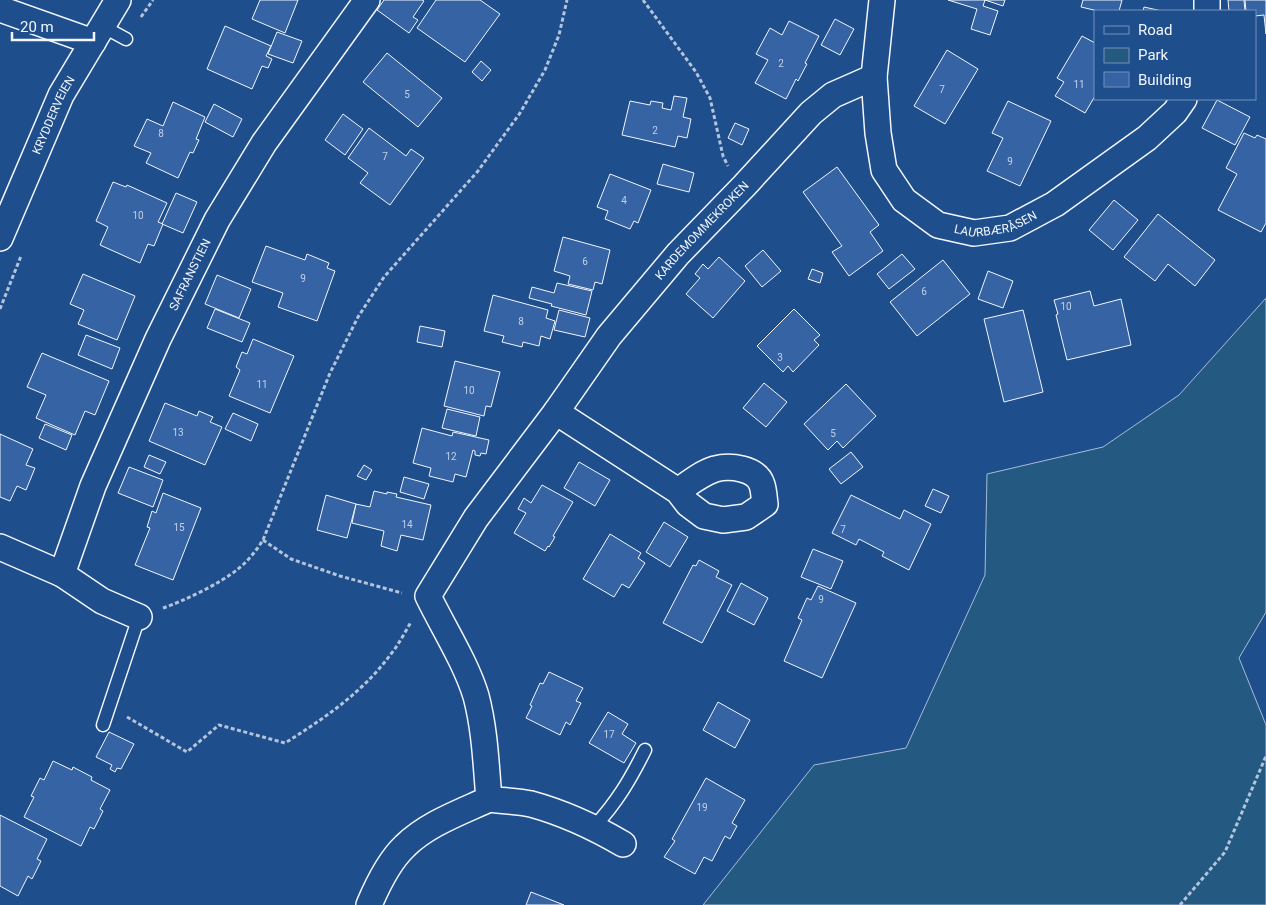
<svg xmlns="http://www.w3.org/2000/svg" width="1266" height="905" viewBox="0 0 1266 905" font-family="Roboto,sans-serif">
<rect width="100%" height="100%" fill="#1f4e8c"/>
<polygon fill="#245a82" stroke="#a8bbd7" points="1266,298 1266,612 1239,658 1266,725 1266,905 703,905 814,765 906,748 985,575 987,474 1103,447 1179,395"/>
<g fill="#3563a3" stroke="#f2f6ff">
<polygon points="260,0 298,0 285,33 252,19"/>
<polygon points="384,0 422,0 424,1 413,17 418,20 409,33 377,10"/>
<polygon points="436,0 480,0 500,14 465,62 417,28"/>
<polygon points="948,0 1005,0 1003,6 985,0 983,6 998,11 990,35 971,29 977,9"/>
<polygon points="1083,0 1122,0 1119,11 1098,11 1081,7"/>
<polygon points="1228,0 1244,0 1245,11 1229,11"/>
<polygon points="1245,0 1266,0 1266,34 1264,15 1255,16 1255,11 1246,11"/>
<polygon points="1144,7 1162,11 1143,11"/>
<polygon points="835,19 854,29 840,55 821,45"/>
<polygon points="789,21 819,36 805,63 807,64 798,81 796,79 786,99 755,83 768,60 756,54 770,28 782,35"/>
<polygon points="225,26 271,46 266,56 272,59 268,68 262,66 252,89 207,69"/>
<polygon points="277,32 302,41 293,63 268,54"/>
<polygon points="1082,36 1095,43 1095,96 1085,113 1055,96 1064,82 1057,78"/>
<polygon points="947,50 978,69 945,124 914,106"/>
<polygon points="387,53 442,98 418,127 363,82"/>
<polygon points="481,61 491,70 482,81 472,72"/>
<polygon points="674,96 687,98 683,117 691,119 687,138 678,136 675,147 622,135 630,101 650,105 651,101 663,103 662,108 671,110"/>
<polygon points="1217,100 1250,117 1235,145 1202,128"/>
<polygon points="1008,101 1051,121 1020,186 987,171 1003,138 992,133"/>
<polygon points="173,102 205,117 196,139 199,140 193,153 190,152 178,178 146,163 151,153 134,146 147,119 163,126"/>
<polygon points="214,104 242,119 233,137 205,122"/>
<polygon points="343,114 363,129 345,155 325,140"/>
<polygon points="735,123 749,129 742,145 728,138"/>
<polygon points="369,128 406,156 411,149 424,158 390,205 360,183 368,173 348,158"/>
<polygon points="1244,133 1255,138 1257,135 1266,139 1266,223 1261,232 1218,210 1237,174 1226,168"/>
<polygon points="663,164 694,173 689,192 657,184"/>
<polygon points="837,167 879,225 870,232 883,251 849,276 832,252 842,246 803,192"/>
<polygon points="610,174 651,190 638,223 634,221 630,229 605,219 608,211 597,207"/>
<polygon points="113,182 126,187 127,185 167,203 158,222 163,224 154,246 148,244 140,263 100,245 108,227 96,221"/>
<polygon points="176,193 197,202 183,233 162,224"/>
<polygon points="1114,200 1138,220 1113,250 1089,230"/>
<polygon points="1158,214 1215,260 1195,286 1168,264 1155,281 1124,257"/>
<polygon points="563,237 610,250 602,284 595,282 593,290 568,284 570,276 554,271"/>
<polygon points="266,246 305,260 307,254 329,263 327,268 335,271 317,321 278,307 283,293 252,282"/>
<polygon points="763,250 781,271 762,287 745,266"/>
<polygon points="902,254 915,269 889,289 877,274"/>
<polygon points="719,257 745,281 713,318 686,294 700,278 695,274 703,264 708,269"/>
<polygon points="943,260 970,294 917,336 890,302"/>
<polygon points="812,269 823,273 820,283 808,279"/>
<polygon points="988,271 1013,281 1003,308 978,299"/>
<polygon points="83,274 135,296 117,340 78,324 84,310 70,304"/>
<polygon points="217,275 251,289 239,318 205,304"/>
<polygon points="557,283 592,291 586,315 551,306 552,304 529,298 532,287 554,293"/>
<polygon points="1090,291 1094,306 1121,299 1131,345 1067,360 1056,315 1058,314 1054,300"/>
<polygon points="493,295 548,310 546,318 555,321 550,339 541,336 539,346 523,342 522,347 502,342 504,336 484,331"/>
<polygon points="215,309 250,323 242,342 207,328"/>
<polygon points="794,309 820,335 814,340 819,345 793,372 788,366 783,372 757,346"/>
<polygon points="559,310 590,318 585,337 554,330"/>
<polygon points="1023,310 1043,392 1004,402 984,319"/>
<polygon points="420,326 445,331 442,347 417,342"/>
<polygon points="86,335 120,348 112,369 78,355"/>
<polygon points="253,339 294,356 270,413 229,396 240,370 236,367 242,352 247,354"/>
<polygon points="42,353 109,381 95,415 85,411 75,435 36,418 46,395 27,387"/>
<polygon points="455,361 500,372 491,407 486,406 484,416 444,406"/>
<polygon points="764,383 787,402 766,427 743,408"/>
<polygon points="846,384 876,416 843,448 837,441 828,450 804,424"/>
<polygon points="165,403 197,416 199,411 213,417 210,422 222,427 205,465 149,441"/>
<polygon points="447,409 480,417 476,436 442,428"/>
<polygon points="233,413 258,424 251,441 225,429"/>
<polygon points="45,424 72,435 66,450 39,438"/>
<polygon points="422,428 452,436 453,432 489,440 486,454 481,453 480,456 475,455 475,451 473,450 466,477 455,474 453,482 429,476 431,468 413,463"/>
<polygon points="0,434 33,449 26,465 35,468 26,490 17,486 10,501 0,497"/>
<polygon points="851,452 863,467 841,484 829,469"/>
<polygon points="149,455 166,462 160,474 144,467"/>
<polygon points="579,462 610,480 595,506 564,488"/>
<polygon points="364,465 372,470 366,480 357,476"/>
<polygon points="129,467 163,480 153,507 118,493"/>
<polygon points="404,477 429,484 424,499 400,492"/>
<polygon points="542,485 573,502 553,536 555,537 549,547 548,546 545,551 514,533 526,513 518,509 524,498 531,503"/>
<polygon points="933,489 949,496 941,513 925,506"/>
<polygon points="374,491 387,494 387,492 397,494 396,497 431,505 423,540 401,535 397,551 381,546 384,531 352,523 356,504 370,507"/>
<polygon points="163,493 201,508 173,580 135,565 150,528 147,527 152,511 156,513"/>
<polygon points="326,495 356,504 347,538 317,530"/>
<polygon points="851,495 900,519 904,510 931,524 909,570 882,556 884,552 859,539 856,545 832,533"/>
<polygon points="664,522 688,537 670,567 646,552"/>
<polygon points="610,534 641,553 638,558 645,563 629,588 622,584 614,597 583,579"/>
<polygon points="813,549 843,561 831,589 801,577"/>
<polygon points="699,560 719,571 716,577 732,585 702,643 663,623 693,565 696,566"/>
<polygon points="741,583 768,598 754,625 727,611"/>
<polygon points="818,586 856,603 822,678 784,661 802,620 798,618 807,598 811,600"/>
<polygon points="549,672 583,688 576,701 581,703 570,725 566,722 560,735 526,718 532,706 530,705 540,683 543,684"/>
<polygon points="718,702 750,720 735,748 703,730"/>
<polygon points="608,712 628,724 622,734 636,743 624,763 589,743"/>
<polygon points="109,732 134,744 121,769 117,768 115,772 110,769 112,765 96,757"/>
<polygon points="53,761 72,770 73,767 92,777 91,780 110,790 100,809 103,811 94,829 90,827 81,846 24,817 34,797 31,796 40,778 44,780"/>
<polygon points="706,778 745,800 732,823 737,826 730,839 725,836 712,861 704,857 695,874 664,857 675,841 672,839"/>
<polygon points="0,815 47,839 37,859 41,861 32,879 28,876 18,896 0,886"/>
<polygon points="531,892 564,905 526,905"/>
</g>
<g fill="none" stroke-linecap="round" stroke-linejoin="round">
<g stroke="#f2f6ff" stroke-width="15">
<g id="lane">
<polyline points="102,26 126,39"/>
<polyline points="103,725 139,617"/>
<path d="M 594,827 C 617,802 630,780 645,750"/>
</g>
</g>
<g stroke="#f2f6ff" stroke-width="28">
<g id="street">
<path id="s1" d="M 882,0 L 874,77 L 878,133 L 884,170 L 904,200 L 938,225 L 974,233 L 1010,228 L 1055,204 L 1147,138 L 1175,112 L 1184,99"/>
<polyline points="1207,0 1207,11"/>
<polyline points="0,9 93,42"/>
<path id="s2" d="M 0,238 L 61,95 L 118,0"/>
<path d="M 556,412 L 678,491 L 688,504 L 704,516 L 723,520 L 746,517 L 765,504 C 764,498 764,491 762,485 C 757,468 730,465 715,469 C 702,473 689,483 678,491"/>
<polyline points="0,547 62,574 102,601 139,617"/>
<path id="s3" d="M 62,574 L 93,486 L 158,339 L 217,220 L 264,143 L 367,0"/>
<path d="M 489,799 C 502,801 517,801 531,804 C 564,813 594,827 623,844"/>
<path id="s4" d="M 369,905 C 377,886 390,860 405,846 C 427,824 461,812 489,799 C 486,765 485,730 476,696 C 466,663 443,627 428,596 L 476,518 L 556,412 L 609,336 L 678,254 L 744,186 L 811,113 L 833,95 L 874,77"/>
</g>
</g>
<g stroke="#b3c4dc" stroke-width="3" stroke-dasharray="4 2.5" stroke-linecap="butt">
<polyline points="643,0 696,72 710,98 723,156 728,166"/>
<polyline points="141,17 153,0"/>
<polyline points="0,309 21,256"/>
<polyline points="263,540 291,559 340,576 402,593"/>
<path d="M 163,608 C 184,601 221,583 238,569 C 248,561 256,551 263,540 L 330,373 L 358,317 L 384,277 L 478,171 L 520,113 L 545,70 L 559,35 L 567,0"/>
<path d="M 127,717 L 187,752 L 219,725 L 285,743 C 325,718 363,692 391,654 C 399,644 405,632 411,622"/>
<polyline points="1180,905 1225,852 1266,756"/>
</g>
<use href="#lane" stroke="#1f4e8c" stroke-width="12"/>
<use href="#street" stroke="#1f4e8c" stroke-width="25"/>
</g>
<g text-anchor="middle" dominant-baseline="central" stroke-width="4" stroke-linejoin="round" paint-order="stroke">
<g font-size="10" fill="#c3d1e8">
<text x="781" y="63">2</text>
<text x="1079" y="84">11</text>
<text x="942" y="89">7</text>
<text x="407" y="94">5</text>
<text x="655" y="130">2</text>
<text x="161" y="133">8</text>
<text x="385" y="156">7</text>
<text x="1010" y="161">9</text>
<text x="624" y="200">4</text>
<text x="138" y="215">10</text>
<text x="585" y="261">6</text>
<text x="303" y="278">9</text>
<text x="924" y="291">6</text>
<text x="1066" y="306">10</text>
<text x="521" y="321">8</text>
<text x="780" y="357">3</text>
<text x="262" y="384">11</text>
<text x="469" y="390">10</text>
<text x="178" y="432">13</text>
<text x="833" y="433">5</text>
<text x="451" y="456">12</text>
<text x="407" y="524">14</text>
<text x="179" y="527">15</text>
<text x="843" y="529">7</text>
<text x="821" y="599">9</text>
<text x="609" y="734">17</text>
<text x="702" y="807">19</text>
</g>
<g font-size="12" fill="#f2f6ff" stroke="#1f4e8c">
<text stroke="none"><textPath href="#s2" startOffset="134">KRYDDERVEIEN</textPath></text>
<text stroke="none"><textPath href="#s1" startOffset="309">LAURBÆRÅSEN</textPath></text>
<text stroke="none"><textPath href="#s4" startOffset="839">KARDEMOMMEKROKEN</textPath></text>
<text stroke="none"><textPath href="#s3" startOffset="326">SAFRANSTIEN</textPath></text>
</g>
</g>
<rect x="1094" y="10" width="162" height="90" fill="#1f4e8c" stroke="#7391ba"/>
<rect x="1104" y="26" width="25" height="8" fill="#1f4e8c" stroke="#7391ba"/>
<text x="1138" y="35" font-size="15" fill="#f2f6ff">Road</text>
<rect x="1104" y="48" width="25" height="15" fill="#245a82" stroke="#7391ba"/>
<text x="1138" y="60" font-size="15" fill="#f2f6ff">Park</text>
<rect x="1104" y="72" width="25" height="15" fill="#3563a3" stroke="#7391ba"/>
<text x="1138" y="85" font-size="15" fill="#f2f6ff">Building</text>
<path d="M12 32v8h82v-8" fill="none" stroke="#f2f6ff" stroke-width="2.5"/>
<text x="20" y="32" font-size="15" fill="#f2f6ff" stroke="#1f4e8c" stroke-width="4" paint-order="stroke">20 m</text>
</svg>
